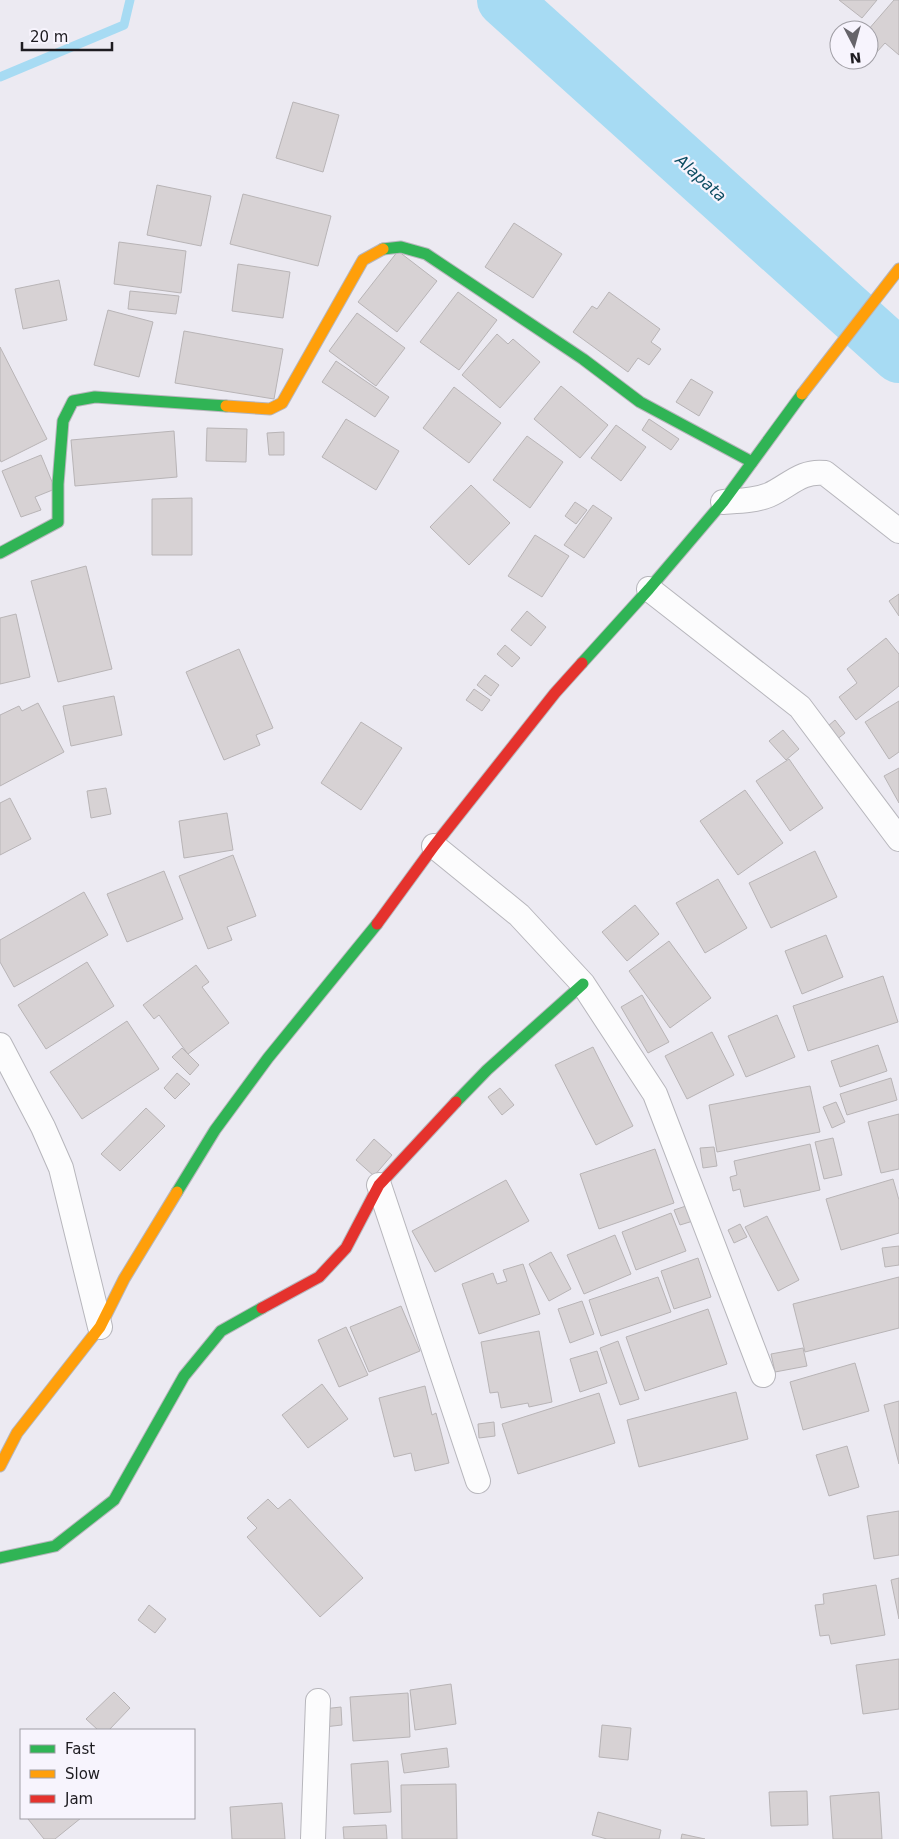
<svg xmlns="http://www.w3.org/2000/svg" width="899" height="1839" viewBox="0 0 899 1839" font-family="'DejaVu Sans',sans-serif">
<rect width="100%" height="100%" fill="#eceaf2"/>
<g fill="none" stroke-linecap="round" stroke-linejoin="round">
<polyline stroke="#a7dbf3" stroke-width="9" points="0,77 124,25 130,0"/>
<polyline stroke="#a7dbf3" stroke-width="54" points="504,0 899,356"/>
</g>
<g fill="#d7d2d4" stroke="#b8b4b6">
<polygon points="839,0 877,0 862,18"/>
<polygon points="894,0 899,0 899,55 885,43 876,53 869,47 869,30 868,30"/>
<polygon points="293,102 339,115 323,172 276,158"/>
<polygon points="157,185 211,196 201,246 147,235"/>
<polygon points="243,194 331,216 318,266 230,244"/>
<polygon points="514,223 562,254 533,298 485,267"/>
<polygon points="119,242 186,251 181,293 114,284"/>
<polygon points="398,251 437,281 397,332 358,302"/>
<polygon points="238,264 290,272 283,318 232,311"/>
<polygon points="59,280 67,320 23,329 15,289"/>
<polygon points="130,291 179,296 176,314 128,309"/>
<polygon points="458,292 497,320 459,370 420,342"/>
<polygon points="609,292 660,329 651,342 661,349 649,365 638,358 628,372 573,332 592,306 597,309"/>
<polygon points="108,310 153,322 139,377 94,365"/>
<polygon points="357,313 405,348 376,386 329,351"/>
<polygon points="184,331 283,349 274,399 175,383"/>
<polygon points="497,334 508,344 513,339 540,362 500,408 462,375"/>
<polygon points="0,347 47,439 1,462 0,459"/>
<polygon points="336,361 389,397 375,417 322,382"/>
<polygon points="691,379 713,392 699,416 676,402"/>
<polygon points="561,386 608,425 580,458 534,419"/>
<polygon points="454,387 501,423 469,463 423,428"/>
<polygon points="346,419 399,451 376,490 322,457"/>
<polygon points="649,419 679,439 671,450 642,430"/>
<polygon points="616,425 646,447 621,481 591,458"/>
<polygon points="207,428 247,429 246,462 206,461"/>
<polygon points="174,431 177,477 75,486 71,440"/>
<polygon points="284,432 284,455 269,455 267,433"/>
<polygon points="527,436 563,462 530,508 493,480"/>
<polygon points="41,455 55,489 35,497 41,510 21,517 2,471"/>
<polygon points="471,485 510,523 469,565 430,527"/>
<polygon points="192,498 192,555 152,555 152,499"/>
<polygon points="575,502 587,510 576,524 565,516"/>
<polygon points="593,505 612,518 584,558 564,545"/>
<polygon points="535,535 569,556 542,597 508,576"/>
<polygon points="86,566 112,669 58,682 31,581"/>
<polygon points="899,594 899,616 889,601"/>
<polygon points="527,611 546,627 531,646 511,630"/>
<polygon points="16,614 30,677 0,684 0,618"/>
<polygon points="886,638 899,654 899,686 856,720 839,697 857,683 847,669"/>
<polygon points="505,645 520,658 512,667 497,654"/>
<polygon points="239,649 273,728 256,735 260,745 224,760 186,672"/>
<polygon points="485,675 499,685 491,696 477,685"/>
<polygon points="474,689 490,700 482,711 466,700"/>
<polygon points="114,696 122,735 71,746 63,706"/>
<polygon points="899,701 899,752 889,759 865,722"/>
<polygon points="38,703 64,752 0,786 0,715 19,706 22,711"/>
<polygon points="835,720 845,733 831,744 821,732"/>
<polygon points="361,722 402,748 361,810 321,783"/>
<polygon points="783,730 799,749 786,760 769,741"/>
<polygon points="789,759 823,808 790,831 756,781"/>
<polygon points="899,768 899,803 884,776"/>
<polygon points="106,788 111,814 91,818 87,791"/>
<polygon points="745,790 783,843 738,875 700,821"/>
<polygon points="10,798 31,839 0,855 0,803"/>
<polygon points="227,813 233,850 184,858 179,821"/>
<polygon points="815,851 837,897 771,928 749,883"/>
<polygon points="233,855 256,916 227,927 232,940 208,949 179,876"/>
<polygon points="164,871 183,919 127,942 107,894"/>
<polygon points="718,879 747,928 705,953 676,903"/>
<polygon points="84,892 108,935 14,987 0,962 0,940"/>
<polygon points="635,905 659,934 627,961 602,932"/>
<polygon points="826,935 843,977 802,994 785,951"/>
<polygon points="669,941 711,998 670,1028 629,971"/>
<polygon points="87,962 114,1006 46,1049 18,1005"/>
<polygon points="196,965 209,982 202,987 229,1023 188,1054 159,1015 154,1019 143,1005"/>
<polygon points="883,976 898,1022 808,1051 793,1006"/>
<polygon points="642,995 669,1042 648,1053 621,1007"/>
<polygon points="777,1015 795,1057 746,1077 728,1036"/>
<polygon points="127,1021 159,1069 82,1119 50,1072"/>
<polygon points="712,1032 734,1075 687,1099 665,1056"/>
<polygon points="878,1045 887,1071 840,1087 831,1061"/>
<polygon points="593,1047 633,1126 596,1145 555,1065"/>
<polygon points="182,1048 199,1065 190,1075 172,1057"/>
<polygon points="177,1073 190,1084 175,1099 164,1088"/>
<polygon points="891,1078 897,1100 847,1115 840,1094"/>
<polygon points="810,1086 820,1132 717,1152 709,1105"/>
<polygon points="500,1088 514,1105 502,1115 488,1097"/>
<polygon points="836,1102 845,1122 832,1128 823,1107"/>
<polygon points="146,1108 165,1126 120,1171 101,1154"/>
<polygon points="899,1114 899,1169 881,1173 868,1122"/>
<polygon points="833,1138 842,1175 824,1179 815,1142"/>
<polygon points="374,1139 392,1155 374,1176 356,1160"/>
<polygon points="810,1144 820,1190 744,1207 740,1189 733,1191 730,1177 737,1175 734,1161"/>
<polygon points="714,1147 717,1166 703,1168 700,1148"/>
<polygon points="655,1149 674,1203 599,1229 580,1174"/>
<polygon points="893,1179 899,1200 899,1233 841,1250 826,1199"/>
<polygon points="506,1180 529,1221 435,1272 412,1231"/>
<polygon points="686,1206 693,1221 680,1225 674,1210"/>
<polygon points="671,1213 686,1251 636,1270 622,1232"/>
<polygon points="767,1216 799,1280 778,1291 745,1227"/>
<polygon points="740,1224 747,1237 734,1243 728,1230"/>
<polygon points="615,1235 631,1274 584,1294 567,1255"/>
<polygon points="899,1246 899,1265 885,1267 882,1248"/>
<polygon points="551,1252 571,1289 549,1301 529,1264"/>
<polygon points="698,1258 711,1297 674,1309 661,1271"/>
<polygon points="523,1264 540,1314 479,1334 462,1284 493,1273 497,1284 507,1281 503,1270"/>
<polygon points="658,1277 671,1312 601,1336 589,1300"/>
<polygon points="899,1277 899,1328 805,1352 793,1304"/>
<polygon points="582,1301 594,1334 570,1343 558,1309"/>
<polygon points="401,1306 420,1351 369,1372 350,1327"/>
<polygon points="708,1309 727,1364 645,1391 626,1337"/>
<polygon points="346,1327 368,1375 339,1387 318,1340"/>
<polygon points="539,1331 552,1402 529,1407 528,1403 501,1408 498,1392 490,1393 481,1342"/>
<polygon points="618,1341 639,1399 620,1405 600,1348"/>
<polygon points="803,1348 807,1366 775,1372 771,1354"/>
<polygon points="597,1351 607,1383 580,1392 570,1359"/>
<polygon points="855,1363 869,1411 803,1430 790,1382"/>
<polygon points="322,1384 348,1419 308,1448 282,1415"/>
<polygon points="425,1386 432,1415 436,1413 449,1463 415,1471 411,1453 394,1457 379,1398"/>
<polygon points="736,1392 748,1439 639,1467 627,1420"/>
<polygon points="599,1393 615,1443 518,1474 502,1424"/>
<polygon points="899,1401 899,1464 884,1405"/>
<polygon points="494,1422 495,1436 479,1438 478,1424"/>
<polygon points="847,1446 859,1487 829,1496 816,1455"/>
<polygon points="268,1499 278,1509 290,1499 363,1578 320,1617 247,1537 257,1528 247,1518"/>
<polygon points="899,1511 899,1555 874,1559 867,1516"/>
<polygon points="899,1578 899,1619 891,1580"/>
<polygon points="876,1585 885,1635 831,1644 829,1635 820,1636 815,1605 824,1604 823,1594"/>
<polygon points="149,1605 166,1619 155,1633 138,1620"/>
<polygon points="899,1659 899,1709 863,1714 856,1665"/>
<polygon points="451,1684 456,1724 415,1730 410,1690"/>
<polygon points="114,1692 130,1708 109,1730 98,1730 86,1719"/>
<polygon points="408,1693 410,1737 353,1741 350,1697"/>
<polygon points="341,1707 342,1725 324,1727 323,1709"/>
<polygon points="602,1725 631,1728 628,1760 599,1757"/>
<polygon points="447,1748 449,1767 404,1773 401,1754"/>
<polygon points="388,1761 391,1812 354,1814 351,1764"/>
<polygon points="456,1784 457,1839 402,1839 401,1785"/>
<polygon points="807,1791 808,1825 771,1826 769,1792"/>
<polygon points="879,1792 882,1839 833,1839 830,1796"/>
<polygon points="282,1803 285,1839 232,1839 230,1807"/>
<polygon points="598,1812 661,1830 659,1839 607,1839 592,1835"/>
<polygon points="29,1818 81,1818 55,1839 44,1839 28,1819"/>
<polygon points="386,1825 387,1839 344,1839 343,1827"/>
<polygon points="682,1834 705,1839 681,1839"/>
</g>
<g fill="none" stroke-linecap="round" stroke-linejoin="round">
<g stroke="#b7b6bc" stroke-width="26">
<g id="street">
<path d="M 723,502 C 738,501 754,501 769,495 C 789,486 801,470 825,473 L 899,531"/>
<polyline points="649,589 800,707 899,839"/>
<polyline points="434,846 519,915 583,984 655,1094 763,1375"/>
<polyline points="0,1045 43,1127 61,1168 100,1327"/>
<polyline points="379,1185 478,1481"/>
<polyline points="313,1839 318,1701"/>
</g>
</g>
<g stroke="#b7b6bc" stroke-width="13">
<g id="fast">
<polyline points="383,249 401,247 426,254 583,359 640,402 752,462"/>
<polyline points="0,553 58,522 58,484 63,421 73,401 95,397 226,406"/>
<polyline points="582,663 649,589 723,502 802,394"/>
<polyline points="456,1102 487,1070 583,984"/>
<polyline points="177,1192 215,1130 268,1058 377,924"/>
<polyline points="0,1558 55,1546 114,1500 184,1376 221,1331 262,1308"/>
</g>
</g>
<g stroke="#b7b6bc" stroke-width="13">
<g id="slow">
<polyline points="802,394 899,269"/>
<polyline points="226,406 270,409 282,403 363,260 383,249"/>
<polyline points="0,1466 17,1433 100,1327 124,1279 177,1192"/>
</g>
</g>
<g stroke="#b7b6bc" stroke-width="13">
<g id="jam">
<polyline points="377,924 434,846 555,693 582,663"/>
<polyline points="262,1308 319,1277 346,1248 379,1185 456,1102"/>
</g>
</g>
<use href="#street" stroke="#fcfcfd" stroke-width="24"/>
<use href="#fast" stroke="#30b455" stroke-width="11"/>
<use href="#slow" stroke="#ff9f0a" stroke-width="11"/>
<use href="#jam" stroke="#e5322d" stroke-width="11"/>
</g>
<g text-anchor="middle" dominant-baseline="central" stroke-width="4.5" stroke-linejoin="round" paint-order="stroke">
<g font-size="16" font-style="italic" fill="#0b4c61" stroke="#f7f4fd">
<text transform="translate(701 178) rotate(42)">Alapata</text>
</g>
</g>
<rect x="20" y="1729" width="175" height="90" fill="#f7f4fd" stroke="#a09ea5"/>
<rect x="30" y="1745" width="25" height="8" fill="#30b455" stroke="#a09ea5"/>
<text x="65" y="1754" font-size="15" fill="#1e1c21">Fast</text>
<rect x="30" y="1770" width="25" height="8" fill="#ff9f0a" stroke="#a09ea5"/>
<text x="65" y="1779" font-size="15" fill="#1e1c21">Slow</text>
<rect x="30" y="1795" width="25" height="8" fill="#e5322d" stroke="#a09ea5"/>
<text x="65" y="1804" font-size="15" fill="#1e1c21">Jam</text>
<g transform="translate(854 45) rotate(174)"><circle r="24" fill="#f7f4fd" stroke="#a09ea5"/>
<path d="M0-4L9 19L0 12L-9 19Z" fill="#66646a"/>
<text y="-8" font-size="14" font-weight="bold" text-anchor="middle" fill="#1e1c21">N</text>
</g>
<path d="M22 42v8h90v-8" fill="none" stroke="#1e1c21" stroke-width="2.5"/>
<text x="30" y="42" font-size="15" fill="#1e1c21" stroke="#f7f4fd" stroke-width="4" paint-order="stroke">20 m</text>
</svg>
